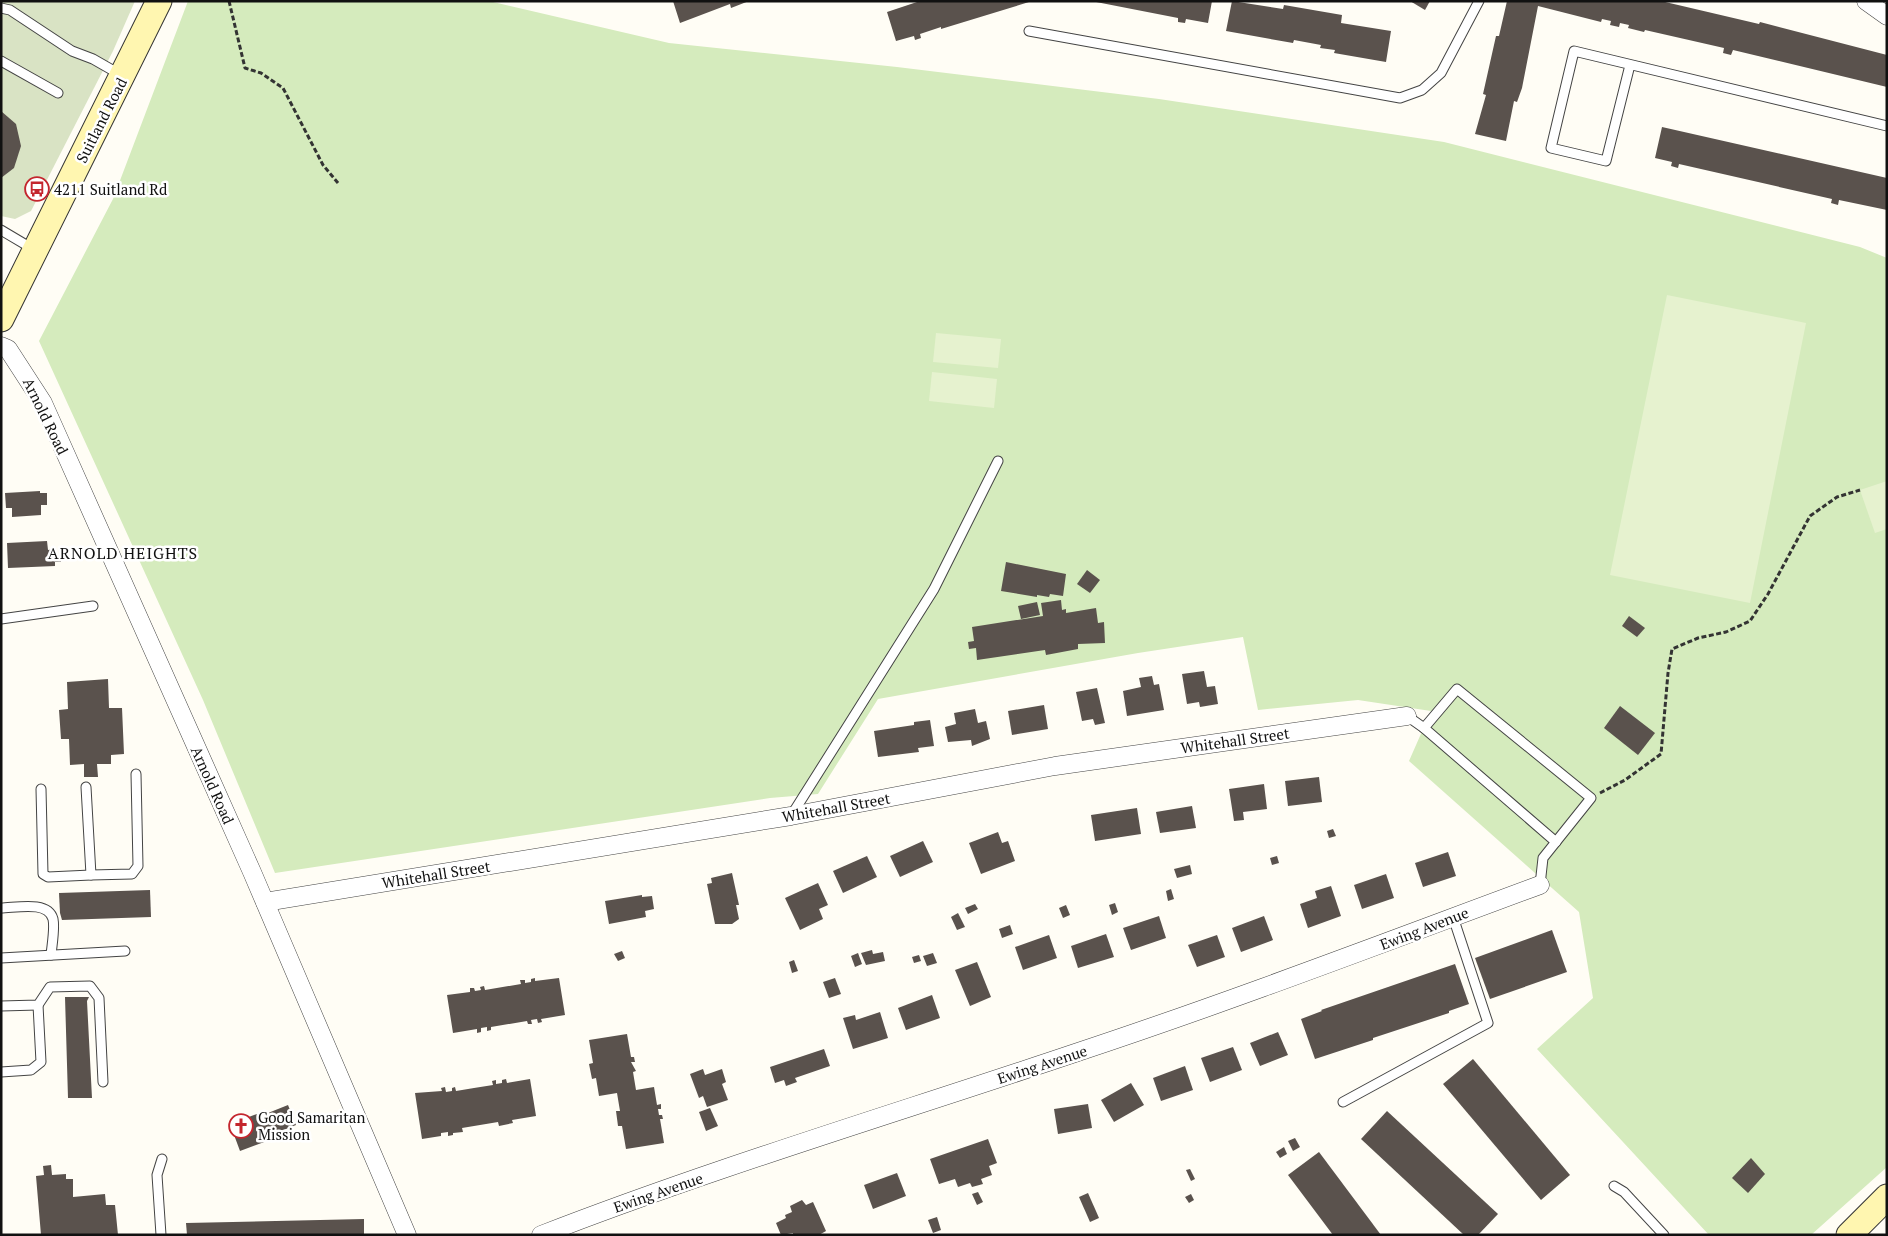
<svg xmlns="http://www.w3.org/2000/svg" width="1888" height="1236" viewBox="0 0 1888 1236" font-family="'PT Serif',serif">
<rect width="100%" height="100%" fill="#fffdf5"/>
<polygon fill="#d5ebbd" points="188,1 489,1 669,43 897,67 1159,99 1444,142 1860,247 1887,258 1887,1167 1811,1235 1709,1235 1537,1049 1593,998 1579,912 1409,761 1431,711 1358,700 1258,710 1243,637 1138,653 878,699 818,794 770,798 275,873 203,700 39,341 113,199"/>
<polygon fill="#d9e3c4" points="1,1 135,1 113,51 31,211 15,219 1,216"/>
<g fill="#e6f2cf">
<polygon points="1667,295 1806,323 1750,603 1610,575"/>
<polygon points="936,333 1001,339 998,368 933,362"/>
<polygon points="932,372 997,379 994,408 929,401"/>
<polygon points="1887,481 1887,529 1875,533 1860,490"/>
</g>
<g fill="#5a524d">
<polygon points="673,1 749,1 731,8 730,4 680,23"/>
<polygon points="920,1 1029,1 1029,2 941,29 941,27 920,34 921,38 915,40 914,36 896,41 887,12"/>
<polygon points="1091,1 1212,1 1208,23 1186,19 1185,23 1178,22 1178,18"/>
<polygon points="1232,1 1283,9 1284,5 1342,15 1341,23 1391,31 1386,62 1334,53 1335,50 1320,48 1321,45 1294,40 1293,43 1226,31"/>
<polygon points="1410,1 1430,1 1425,10"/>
<polygon points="1507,1 1661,1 1759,24 1760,22 1887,55 1887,87 1733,50 1731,55 1723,53 1724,48 1645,30 1644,32 1628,28 1629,25 1620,23 1619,27 1610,25 1611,21 1602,19 1601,22 1538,6 1522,88 1517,102 1514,101 1506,141 1475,134 1486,95 1483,94 1496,36 1499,36"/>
<polygon points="1,111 16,124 21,146 14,168 1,178"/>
<polygon points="1662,127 1887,178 1887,210 1839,200 1838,205 1831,203 1832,199 1679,164 1678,168 1671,166 1672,162 1655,158"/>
<polygon points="40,491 40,493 47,493 47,505 41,505 41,515 12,517 12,508 6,508 5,493"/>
<polygon points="47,541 48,550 54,549 55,556 61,555 61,562 55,562 55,566 8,568 7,543"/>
<polygon points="1006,562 1066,574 1063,596 1050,594 1049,597 1037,595 1037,597 1001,591"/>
<polygon points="1087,570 1100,580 1090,593 1077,584"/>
<polygon points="1061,600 1062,610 1066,609 1066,613 1096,608 1098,623 1104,622 1105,643 1078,644 1078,649 1046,655 1045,650 977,660 976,648 969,649 968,642 974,641 972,627 1043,616 1041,603"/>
<polygon points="1037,602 1040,615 1021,619 1018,606"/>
<polygon points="1629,616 1645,628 1637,637 1622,626"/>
<polygon points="1204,671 1207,687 1215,686 1218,704 1200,707 1199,702 1187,704 1182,674"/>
<polygon points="1152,676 1154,685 1159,684 1164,710 1127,716 1123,691 1141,687 1139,678"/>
<polygon points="108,679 109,708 122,708 124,754 111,755 111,764 97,764 98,777 84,777 84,764 70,765 69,739 61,739 59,710 68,709 67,682"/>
<polygon points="1097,688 1105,723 1095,725 1093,719 1082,721 1076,692"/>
<polygon points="1044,705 1048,729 1012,735 1008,711"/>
<polygon points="1620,706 1655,733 1638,755 1604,728"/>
<polygon points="975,709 978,723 986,721 990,739 972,746 971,740 948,742 945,727 956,724 954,713"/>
<polygon points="930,720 934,746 918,748 919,752 878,757 874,731 914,725 914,722"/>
<polygon points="1319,777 1322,802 1288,806 1285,781"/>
<polygon points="1264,784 1267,809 1243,812 1244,820 1234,821 1229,789"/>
<polygon points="1192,806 1196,828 1160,833 1156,812"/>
<polygon points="1137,808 1141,834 1095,841 1091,815"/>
<polygon points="1333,829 1336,836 1329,838 1327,831"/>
<polygon points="998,832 1002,843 1008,841 1015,861 981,874 969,843"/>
<polygon points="923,841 933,862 900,877 890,856"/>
<polygon points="1448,852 1456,876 1423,887 1415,863"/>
<polygon points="867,856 877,877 843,893 833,871"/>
<polygon points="1277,856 1279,863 1272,865 1270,858"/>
<polygon points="1190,865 1192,874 1177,878 1174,869"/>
<polygon points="732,873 739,905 736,905 739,919 732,924 715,924 707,884 712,883 711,878"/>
<polygon points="1386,874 1394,898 1362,909 1354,885"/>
<polygon points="818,883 828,905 819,909 823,919 800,930 785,898"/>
<polygon points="1331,886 1341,916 1308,928 1300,904 1317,898 1315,891"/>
<polygon points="1171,889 1174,899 1168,901 1166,891"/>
<polygon points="150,890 151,917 62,920 60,913 59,893"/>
<polygon points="642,895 642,897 652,896 654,909 645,911 646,917 609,924 605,901"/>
<polygon points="1115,903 1118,912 1112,915 1109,905"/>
<polygon points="975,904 978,909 968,914 965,908"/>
<polygon points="1066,905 1070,915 1063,918 1059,908"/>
<polygon points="958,913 965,927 957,930 951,917"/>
<polygon points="1159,916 1166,938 1131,950 1123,928"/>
<polygon points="1264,916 1273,940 1241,952 1232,928"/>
<polygon points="1010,925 1013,934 1002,938 999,929"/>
<polygon points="1552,930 1567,972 1490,999 1475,958"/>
<polygon points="1106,934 1114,957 1078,968 1071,946"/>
<polygon points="1049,935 1057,958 1023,970 1015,947"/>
<polygon points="1217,935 1225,957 1197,967 1188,945"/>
<polygon points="872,950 873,954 883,952 885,961 866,965 861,953"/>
<polygon points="622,951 625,958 618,961 614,954"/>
<polygon points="858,953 862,964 855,967 851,956"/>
<polygon points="933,953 937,963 927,966 923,956"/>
<polygon points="919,955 921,961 914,963 912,957"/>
<polygon points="794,960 798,971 792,973 789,962"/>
<polygon points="977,962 991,997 970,1006 955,970"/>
<polygon points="1455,964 1469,1004 1449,1011 1449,1013 1373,1038 1373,1040 1315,1059 1301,1019 1322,1011 1321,1010"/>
<polygon points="535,978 535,981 559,978 565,1015 541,1019 542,1022 538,1023 537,1019 531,1020 532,1024 528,1024 527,1021 491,1027 491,1030 487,1031 487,1027 481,1028 481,1032 477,1033 477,1029 453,1033 447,995 470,992 470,988 474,988 475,991 481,990 480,987 484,986 485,990 521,984 520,980 525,980 525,983 531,982 531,979"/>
<polygon points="835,978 841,994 829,998 823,982"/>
<polygon points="932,995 940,1018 906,1030 898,1008"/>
<polygon points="65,997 89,997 87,1001 92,1098 68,1098"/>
<polygon points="880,1012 888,1038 853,1049 843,1018 855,1015 856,1020"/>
<polygon points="1278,1032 1288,1055 1260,1066 1250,1043"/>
<polygon points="627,1034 631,1057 634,1057 635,1062 631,1062 636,1071 633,1072 636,1090 654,1087 657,1105 661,1104 661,1109 658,1109 659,1115 662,1115 663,1119 660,1119 664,1143 626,1149 622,1126 618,1126 616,1111 620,1111 617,1093 599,1096 596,1078 592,1079 589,1064 593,1063 589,1040"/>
<polygon points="1233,1047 1242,1070 1210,1082 1201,1058"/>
<polygon points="824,1049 830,1066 795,1078 797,1082 786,1086 784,1080 775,1083 770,1067"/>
<polygon points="1473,1059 1570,1175 1541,1200 1443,1084"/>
<polygon points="1185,1066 1193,1090 1161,1101 1153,1078"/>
<polygon points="703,1069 705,1075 722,1069 726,1082 722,1084 728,1100 707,1107 703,1096 699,1098 690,1074"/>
<polygon points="506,1079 507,1083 530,1079 536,1116 512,1120 513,1123 499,1126 498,1122 462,1128 463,1132 453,1133 453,1135 448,1136 448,1132 441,1133 441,1136 422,1139 415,1093 442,1091 441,1088 445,1087 446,1092 452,1091 452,1088 455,1087 456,1091 474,1088 493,1085 492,1081 496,1080 496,1084 502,1083 502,1080"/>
<polygon points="1131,1083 1144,1105 1114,1122 1101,1100"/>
<polygon points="1088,1104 1092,1128 1058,1134 1054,1109"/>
<polygon points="288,1105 296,1125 276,1133 277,1136 267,1141 240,1151 230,1124 257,1114 258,1117"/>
<polygon points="710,1108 718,1126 706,1131 699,1112"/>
<polygon points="1387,1111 1498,1214 1478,1235 1464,1235 1361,1139"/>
<polygon points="1295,1138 1300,1147 1293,1151 1288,1141"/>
<polygon points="988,1139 997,1163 989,1166 992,1175 981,1179 983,1184 972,1187 970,1183 958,1187 955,1179 939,1184 930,1159"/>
<polygon points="1284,1147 1287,1154 1280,1158 1276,1152"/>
<polygon points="1319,1152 1381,1235 1333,1235 1288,1175"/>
<polygon points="1751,1158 1765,1174 1748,1193 1732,1178"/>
<polygon points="51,1165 52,1175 66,1174 66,1179 73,1179 73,1197 105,1194 106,1205 115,1205 118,1235 41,1235 36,1176 44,1175 43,1166"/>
<polygon points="1190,1169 1195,1179 1191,1181 1186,1170"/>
<polygon points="897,1173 906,1196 873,1209 864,1185"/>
<polygon points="978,1192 983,1202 977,1205 972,1194"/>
<polygon points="1088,1193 1099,1218 1090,1222 1079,1197"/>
<polygon points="1191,1194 1194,1200 1189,1203 1185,1197"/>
<polygon points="802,1200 806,1205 813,1202 826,1231 819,1235 793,1235 793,1233 781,1235 776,1223 786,1218 785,1215 792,1212 790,1206"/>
<polygon points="937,1217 941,1230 933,1233 928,1220"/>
<polygon points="364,1219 364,1235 187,1235 186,1223"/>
</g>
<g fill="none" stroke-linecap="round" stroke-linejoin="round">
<g stroke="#444" stroke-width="11">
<g id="lane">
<polyline points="1,8 10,10 72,51 93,59 121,75"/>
<polyline points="1029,31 1400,98 1422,90 1441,73 1479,1"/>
<polyline points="1,61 58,93"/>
<polyline points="1630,65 1606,161 1551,148 1574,51 1887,126"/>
<polyline points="1,230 33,249"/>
<polyline points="1,619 93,606"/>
<polyline points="1407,716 1424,728 1457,689 1591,798 1543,858 1540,885"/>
<polyline points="1424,728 1556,842"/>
<polyline points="86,787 91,875 132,874 138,866 136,774"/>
<polyline points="41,789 43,874 48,877 91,875"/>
<polyline points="791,816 934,589 998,461"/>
<path d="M 1,908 C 15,908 48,900 53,919 C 55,929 52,944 51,955"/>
<polyline points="1,958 125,951"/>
<polyline points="1,1006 38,1005 50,987 90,986 99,998 103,1082"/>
<polyline points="1,1072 31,1070 41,1062 38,1005"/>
<polyline points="1343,1102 1488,1023 1453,917"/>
<polyline points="1614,1186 1624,1192 1664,1235"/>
<polyline points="161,1235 157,1175 162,1159"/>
</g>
</g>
<g stroke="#444" stroke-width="19">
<g id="street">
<polyline points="1866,1 1887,16"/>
<polyline points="1,346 8,349 43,403 252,872 407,1235"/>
<polyline points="265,902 791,816 1055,766 1407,716"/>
<path d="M 541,1235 C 716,1167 897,1113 1075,1053 C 1232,1001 1386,942 1540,885"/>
</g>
</g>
<g stroke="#333" stroke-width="27">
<g id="secondary">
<polyline points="1,319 159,1"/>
<polyline points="1849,1235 1887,1197"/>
</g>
</g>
<g stroke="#333" stroke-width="3" stroke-dasharray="5 2.5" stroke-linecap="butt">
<polyline points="229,1 245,68 261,73 283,88 323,165 338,183"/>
<polyline points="1600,793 1625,780 1661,754 1668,673 1672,649 1698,638 1726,632 1750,621 1768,594 1810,516 1837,497 1860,490"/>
</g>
<use href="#lane" stroke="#fff" stroke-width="9"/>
<use href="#street" stroke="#fff" stroke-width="18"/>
<use href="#secondary" stroke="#fff6b0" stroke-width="25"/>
</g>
<defs>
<g id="bus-ring" transform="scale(1.25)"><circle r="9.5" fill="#fff" stroke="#c4262e" stroke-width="1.5"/><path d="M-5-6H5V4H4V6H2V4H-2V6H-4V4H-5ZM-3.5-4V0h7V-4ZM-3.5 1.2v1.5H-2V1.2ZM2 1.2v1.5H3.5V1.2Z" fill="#c4262e"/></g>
<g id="church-ring" transform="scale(1.25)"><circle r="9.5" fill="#fff" stroke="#c4262e" stroke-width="1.5"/><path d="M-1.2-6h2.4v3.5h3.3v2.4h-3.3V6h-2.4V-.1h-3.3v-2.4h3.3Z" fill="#c4262e"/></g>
</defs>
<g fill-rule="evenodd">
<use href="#bus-ring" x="37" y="189"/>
<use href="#church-ring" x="241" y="1126"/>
</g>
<g text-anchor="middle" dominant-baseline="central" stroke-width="5" stroke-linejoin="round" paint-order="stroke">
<g font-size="15" fill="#111" stroke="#fff">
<text transform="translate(101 120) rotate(-63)">Suitland Road</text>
<text transform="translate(46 416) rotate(64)">Arnold Road</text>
<text transform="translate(1235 740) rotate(-8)">Whitehall Street</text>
<text transform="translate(213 785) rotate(66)">Arnold Road</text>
<text transform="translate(836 807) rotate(-10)">Whitehall Street</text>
<text transform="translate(436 874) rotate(-9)">Whitehall Street</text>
<text transform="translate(1424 928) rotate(-21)">Ewing Avenue</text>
<text transform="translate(1042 1064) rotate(-18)">Ewing Avenue</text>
<text transform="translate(658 1192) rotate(-19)">Ewing Avenue</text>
</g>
<g font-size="15" fill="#111" stroke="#fff" text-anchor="start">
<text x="54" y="189">4211 Suitland Rd</text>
<text x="258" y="1117">Good Samaritan<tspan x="258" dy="17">Mission</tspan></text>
</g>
<g font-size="16" letter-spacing="1" fill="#111" stroke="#fff">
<text x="123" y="553">ARNOLD HEIGHTS</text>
</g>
</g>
<rect width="1888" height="1236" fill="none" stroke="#111111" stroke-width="5"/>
</svg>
